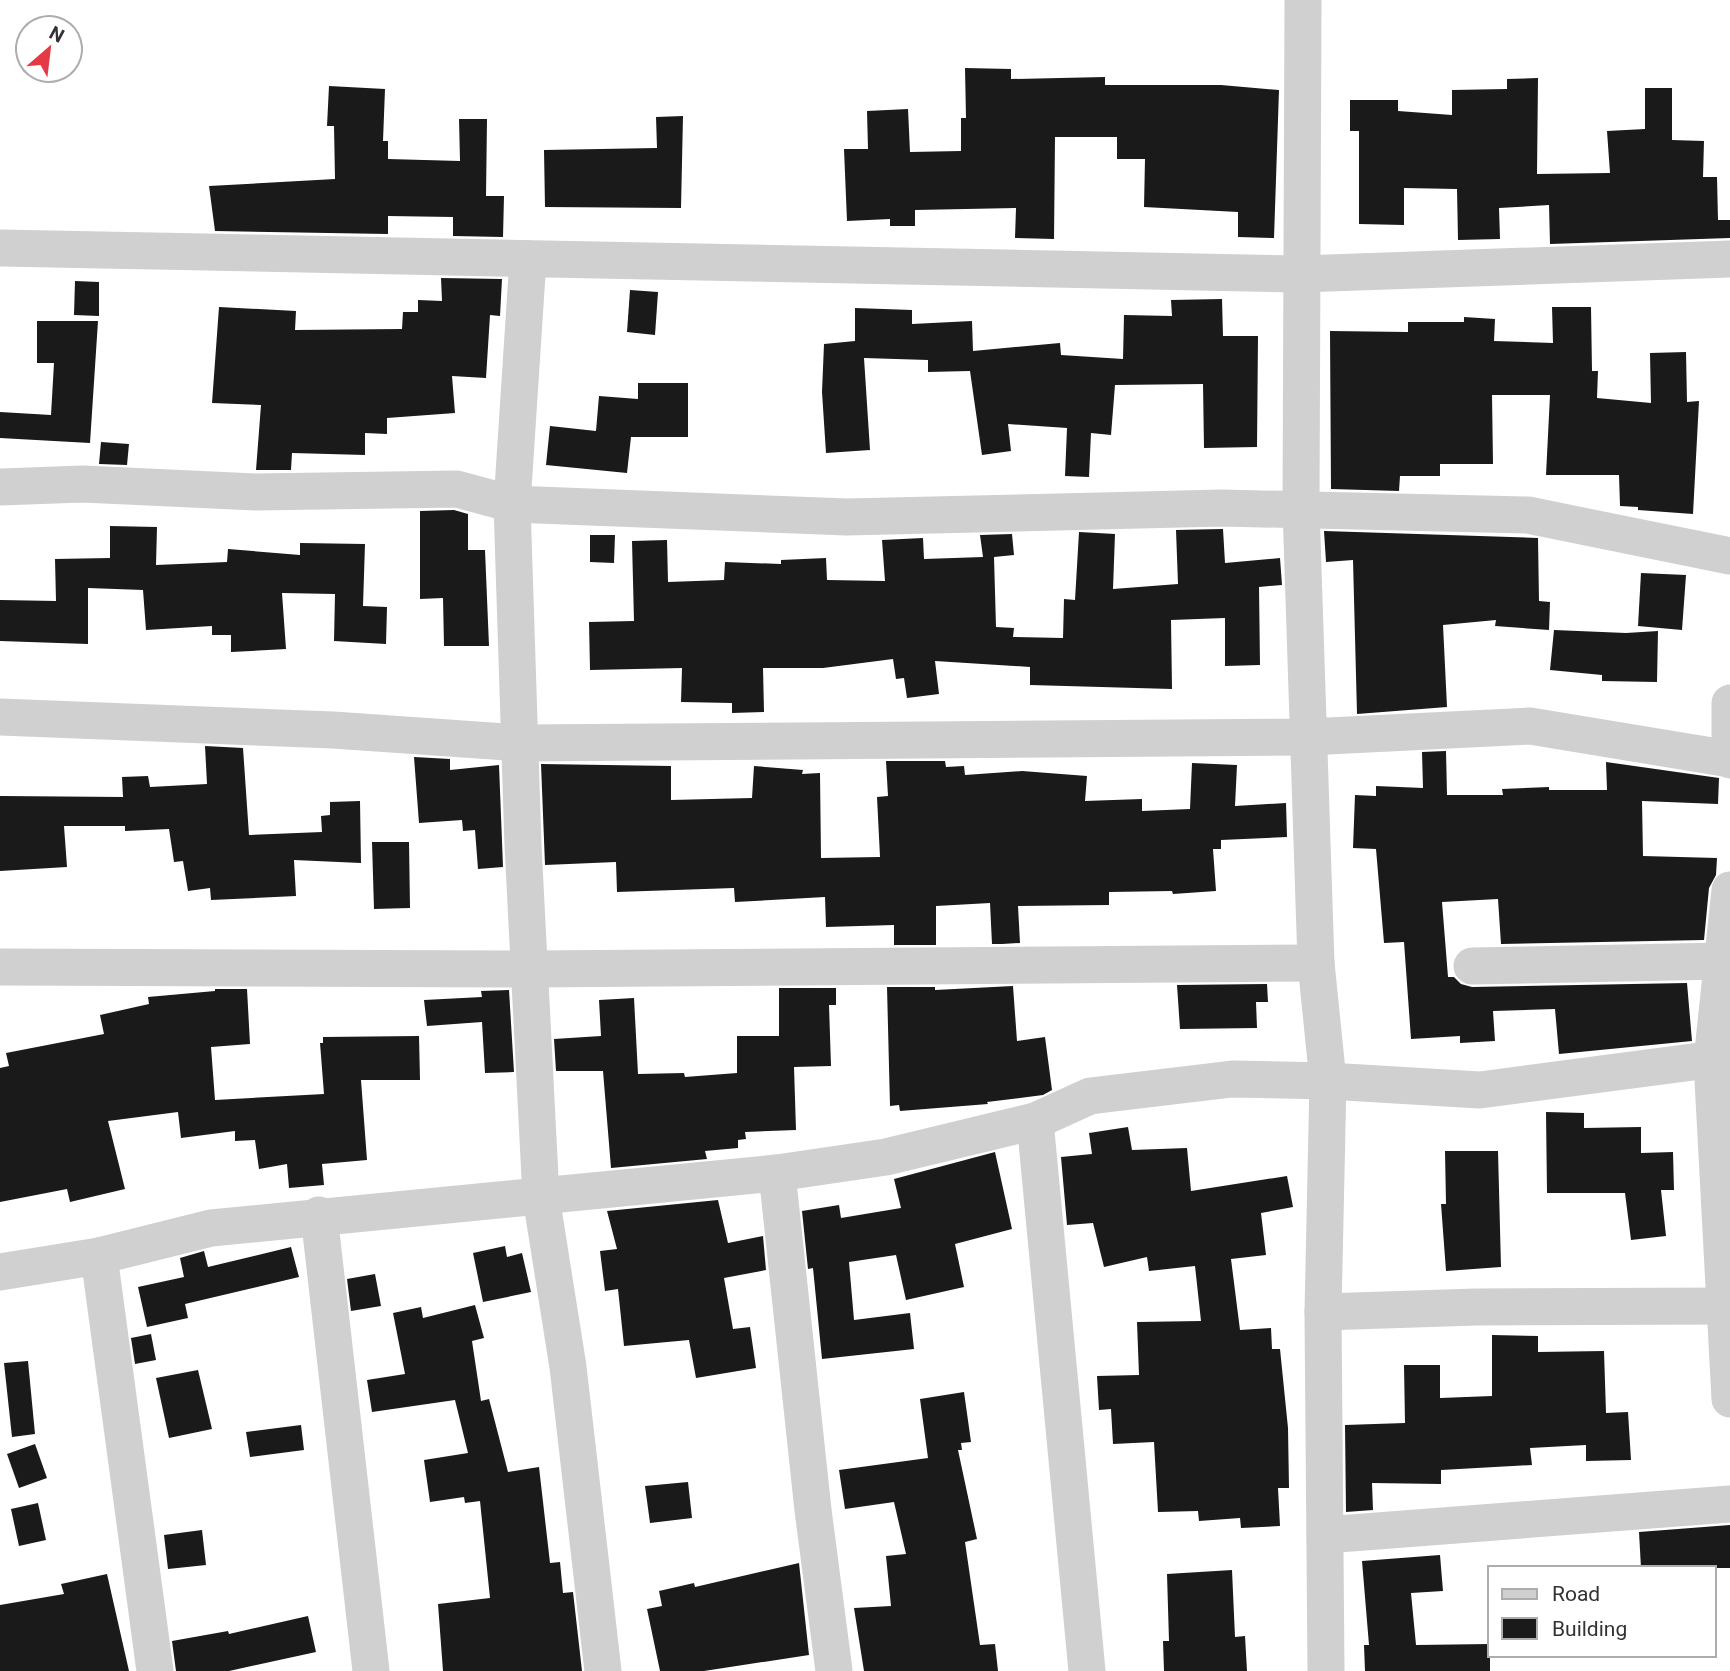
<svg xmlns="http://www.w3.org/2000/svg" width="1730" height="1671" viewBox="0 0 1730 1671" font-family="Roboto,sans-serif">
<rect width="100%" height="100%" fill="#fff"/>
<g fill="#1a1a1a">
<polygon points="965,68 1011,69 1011,79 1105,77 1105,85 1221,85 1279,90 1274,238 1238,237 1238,212 1144,207 1145,159 1117,159 1117,137 1055,137 1054,239 1015,238 1016,208 915,210 915,226 890,226 890,219 847,221 844,149 868,149 867,111 908,109 910,152 961,151 961,118 966,118"/>
<polygon points="1538,78 1537,174 1610,173 1607,131 1645,129 1645,88 1672,88 1672,140 1704,141 1703,177 1717,177 1718,220 1730,220 1730,238 1550,244 1549,205 1499,208 1500,239 1458,240 1457,189 1404,188 1404,225 1359,224 1359,131 1350,131 1350,100 1398,100 1398,111 1452,115 1452,90 1507,89 1507,79"/>
<polygon points="329,86 385,89 383,141 388,141 388,159 460,161 459,119 487,119 486,196 504,196 503,237 453,236 453,217 388,216 388,234 215,231 209,186 335,179 334,126 327,126"/>
<polygon points="683,116 681,208 545,207 544,150 657,148 656,117"/>
<polygon points="441,278 502,279 500,316 490,315 486,378 452,376 455,413 387,418 387,434 365,433 365,455 292,453 291,470 256,470 261,405 212,403 219,307 296,311 295,330 402,329 403,312 418,312 418,300 442,301"/>
<polygon points="75,281 99,282 99,316 74,315"/>
<polygon points="630,290 658,292 655,335 627,332"/>
<polygon points="1222,299 1223,336 1258,336 1257,447 1204,448 1203,384 1115,385 1111,435 1091,433 1089,477 1065,476 1067,428 1008,424 1011,451 982,455 970,371 928,372 928,360 864,358 870,450 826,453 822,392 824,344 855,341 855,308 912,310 912,324 972,321 973,351 1060,343 1061,355 1123,359 1124,315 1172,316 1171,300"/>
<polygon points="1552,307 1591,307 1592,371 1598,371 1597,398 1651,403 1650,353 1686,352 1687,402 1699,401 1693,514 1638,510 1638,507 1620,506 1619,475 1546,475 1550,395 1492,395 1493,464 1440,464 1440,476 1400,476 1399,491 1331,489 1330,331 1408,332 1408,322 1464,322 1464,317 1495,319 1494,341 1553,343"/>
<polygon points="37,321 98,321 90,443 0,438 0,412 51,415 54,363 37,363"/>
<polygon points="638,383 688,383 688,437 631,437 627,473 546,465 550,426 596,431 599,396 638,399"/>
<polygon points="101,442 129,444 127,465 99,464"/>
<polygon points="454,510 468,514 468,550 485,550 489,646 444,646 443,598 420,599 420,511"/>
<polygon points="110,526 157,527 156,565 227,562 228,549 300,555 300,543 365,544 363,606 387,607 386,644 334,641 335,594 282,593 286,649 231,652 231,635 212,635 212,626 146,630 143,590 88,588 88,644 0,641 0,600 56,601 55,559 110,558"/>
<polygon points="1223,529 1225,563 1280,558 1282,585 1259,587 1260,665 1225,666 1225,618 1171,620 1172,689 1030,685 1030,667 935,661 939,694 907,698 904,678 896,679 893,659 823,668 763,668 764,712 732,713 732,703 681,702 682,668 590,670 589,622 634,621 632,541 667,540 668,582 724,580 725,562 781,564 781,560 826,558 827,580 885,581 882,540 923,538 924,559 983,557 980,535 1012,534 1014,555 994,557 996,627 1014,628 1013,637 1063,638 1064,599 1075,600 1079,532 1115,534 1113,589 1178,584 1176,530"/>
<polygon points="1324,531 1538,538 1539,601 1550,602 1549,630 1495,626 1496,620 1443,625 1447,707 1357,714 1353,560 1326,562"/>
<polygon points="590,535 615,535 614,563 590,562"/>
<polygon points="1641,573 1686,575 1682,630 1638,626"/>
<polygon points="1554,630 1626,633 1658,631 1657,682 1602,681 1602,675 1550,670"/>
<polygon points="205,746 243,748 249,835 322,832 321,816 330,815 330,802 360,801 361,863 294,860 296,896 211,900 210,888 188,891 183,861 174,862 169,829 125,831 125,826 64,826 67,867 0,871 0,796 123,797 122,777 148,776 150,787 207,784"/>
<polygon points="1446,751 1447,795 1503,795 1502,789 1549,787 1549,790 1607,790 1606,762 1719,778 1718,804 1642,801 1643,856 1717,858 1716,875 1709,888 1704,940 1501,944 1498,899 1442,902 1448,977 1454,977 1461,984 1472,987 1687,983 1692,1041 1559,1054 1555,1009 1493,1011 1495,1041 1460,1043 1460,1036 1411,1039 1404,942 1384,943 1376,849 1353,848 1355,795 1376,796 1376,786 1423,788 1422,752"/>
<polygon points="414,757 450,759 450,770 499,765 503,867 478,869 475,830 463,831 462,820 419,823"/>
<polygon points="886,761 945,761 946,767 964,766 965,775 1022,771 1087,776 1085,801 1142,799 1142,811 1190,809 1192,763 1237,765 1235,806 1286,803 1287,837 1221,840 1221,849 1213,849 1216,891 1173,894 1172,891 1109,892 1109,905 1018,906 1020,943 1002,944 992,944 990,903 936,906 936,945 894,945 894,925 826,927 825,897 735,902 734,888 617,892 616,862 545,865 541,764 671,766 671,800 752,798 754,766 803,770 802,774 820,773 821,858 880,857 877,797 888,796"/>
<polygon points="372,842 409,842 410,908 374,909"/>
<polygon points="1267,984 1268,1002 1256,1002 1257,1028 1180,1029 1177,985"/>
<polygon points="1013,986 1017,1041 1045,1037 1052,1090 1043,1095 987,1102 988,1104 900,1111 899,1105 890,1106 887,987 935,987 935,990"/>
<polygon points="779,988 836,988 836,1005 829,1005 831,1066 794,1067 796,1130 745,1132 746,1139 738,1140 738,1148 705,1151 707,1159 611,1168 603,1071 556,1071 554,1039 601,1036 599,1000 634,998 638,1074 684,1073 685,1077 737,1073 737,1036 779,1036"/>
<polygon points="215,989 247,989 250,1044 211,1047 215,1100 324,1094 320,1043 323,1043 323,1037 419,1036 420,1080 361,1080 367,1160 322,1164 324,1185 289,1188 287,1164 259,1169 255,1140 235,1141 235,1131 181,1138 178,1112 108,1121 125,1189 70,1202 67,1189 0,1202 0,1068 9,1066 6,1053 104,1034 100,1015 149,1004 148,997 215,991"/>
<polygon points="509,990 514,1072 485,1073 482,1022 427,1026 424,1000 482,997 481,991"/>
<polygon points="1546,1112 1584,1113 1584,1128 1641,1127 1641,1153 1673,1152 1674,1190 1661,1190 1666,1236 1631,1240 1625,1193 1547,1193"/>
<polygon points="1128,1127 1132,1150 1187,1148 1191,1191 1287,1176 1293,1207 1261,1213 1266,1255 1231,1259 1240,1330 1271,1328 1272,1349 1280,1349 1288,1428 1289,1488 1278,1488 1280,1526 1241,1528 1240,1518 1199,1521 1198,1511 1158,1512 1154,1442 1113,1444 1111,1409 1099,1410 1097,1376 1139,1375 1137,1322 1201,1321 1195,1266 1149,1271 1147,1257 1104,1267 1093,1223 1067,1225 1061,1157 1092,1154 1089,1133"/>
<polygon points="1445,1151 1498,1151 1501,1267 1446,1271 1441,1204 1446,1204"/>
<polygon points="995,1152 1012,1229 955,1244 964,1287 906,1300 896,1255 849,1262 854,1320 910,1313 914,1349 822,1359 813,1268 808,1269 802,1211 839,1205 841,1218 901,1208 894,1179"/>
<polygon points="718,1200 728,1243 763,1236 766,1270 724,1278 733,1329 750,1327 756,1368 696,1378 689,1340 624,1346 618,1289 605,1291 600,1251 617,1249 607,1211"/>
<polygon points="505,1246 507,1257 522,1253 531,1292 483,1302 473,1253"/>
<polygon points="291,1247 299,1277 185,1304 188,1318 147,1327 138,1287 184,1277 180,1258 204,1251 208,1267"/>
<polygon points="375,1274 381,1306 351,1311 347,1279"/>
<polygon points="475,1305 484,1338 472,1341 481,1401 489,1399 508,1472 539,1467 550,1563 560,1562 563,1593 573,1592 582,1671 443,1671 438,1604 490,1598 480,1501 465,1503 464,1497 430,1502 424,1460 468,1453 455,1400 372,1412 367,1380 405,1374 393,1313 421,1307 423,1318"/>
<polygon points="151,1334 156,1360 135,1364 131,1338"/>
<polygon points="1492,1335 1538,1336 1538,1352 1604,1351 1606,1413 1628,1412 1631,1460 1586,1461 1586,1445 1530,1448 1532,1465 1441,1470 1441,1484 1372,1483 1373,1510 1346,1512 1345,1425 1405,1423 1404,1365 1440,1365 1440,1398 1492,1396"/>
<polygon points="28,1361 35,1434 12,1437 4,1363"/>
<polygon points="198,1370 212,1429 169,1438 156,1378"/>
<polygon points="964,1392 971,1442 961,1443 962,1450 958,1450 977,1539 965,1542 980,1645 995,1644 998,1671 864,1671 854,1608 891,1606 886,1556 906,1554 894,1502 845,1509 839,1470 928,1458 920,1399"/>
<polygon points="301,1425 304,1450 250,1457 246,1432"/>
<polygon points="35,1444 47,1478 19,1488 7,1454"/>
<polygon points="688,1482 692,1518 650,1523 645,1486"/>
<polygon points="38,1503 46,1540 19,1546 11,1509"/>
<polygon points="1730,1525 1730,1568 1641,1568 1639,1532"/>
<polygon points="202,1530 206,1565 168,1569 164,1535"/>
<polygon points="1440,1555 1443,1591 1411,1593 1416,1645 1490,1644 1490,1671 1365,1671 1364,1645 1369,1645 1362,1561"/>
<polygon points="799,1563 809,1655 704,1671 660,1671 647,1609 662,1606 659,1591 694,1583 695,1587"/>
<polygon points="1232,1570 1235,1637 1245,1636 1247,1671 1164,1671 1163,1641 1169,1641 1167,1574"/>
<polygon points="107,1574 129,1671 0,1671 0,1605 64,1594 61,1584"/>
<polygon points="308,1616 316,1652 229,1671 176,1671 172,1641 228,1631 229,1634"/>
</g>
<g fill="none" stroke-linecap="round" stroke-linejoin="round">
<g stroke="#d0d0d0" stroke-width="37">
<polyline points="1303,0 1301,508 1316,963 1328,1081 1323,1312 1326,1671"/>
<polyline points="0,248 1300,274 1730,259"/>
<polyline points="528,259 512,504 523,845 541,1197 568,1367 603,1671"/>
<polyline points="0,487 83,484 256,492 457,489 512,504 847,517 1222,508 1528,515 1730,556"/>
<polyline points="1730,703 1730,760"/>
<polyline points="0,717 333,730 520,743 1308,737 1530,726 1730,759"/>
<polyline points="1730,890 1712,1061 1730,1399"/>
<polyline points="1472,966 1723,961"/>
<polyline points="0,967 529,969 1316,963"/>
<polyline points="1035,1121 1087,1671"/>
<polyline points="777,1173 813,1510 834,1671"/>
<polyline points="319,1215 371,1671"/>
<polyline points="99,1256 155,1671"/>
<polyline points="0,1272 99,1256 211,1228 777,1173 886,1157 1035,1121 1090,1096 1232,1079 1328,1081 1480,1090 1730,1057"/>
<polyline points="1323,1312 1476,1307 1730,1306"/>
<polyline points="1325,1535 1730,1504"/>
</g>
</g>
<rect x="1488" y="1566" width="228" height="91" fill="#ffffff" stroke="#adadad" stroke-width="2"/>
<rect x="1502" y="1589" width="35" height="10" fill="#d0d0d0" stroke="#adadad" stroke-width="2"/>
<text x="1552" y="1601" font-size="21" fill="#333333">Road</text>
<rect x="1502" y="1618" width="35" height="21" fill="#1a1a1a" stroke="#adadad" stroke-width="2"/>
<text x="1552" y="1636" font-size="21" fill="#333333">Building</text>
<g transform="translate(49 49) rotate(28)"><circle r="33" fill="#ffffff" stroke="#adadad" stroke-width="2"/>
<path d="M0-5L12 26L0 18L-12 26Z" fill="#e63946"/>
<text y="-10" font-size="19" font-weight="bold" text-anchor="middle" fill="#333333">N</text>
</g>
</svg>
